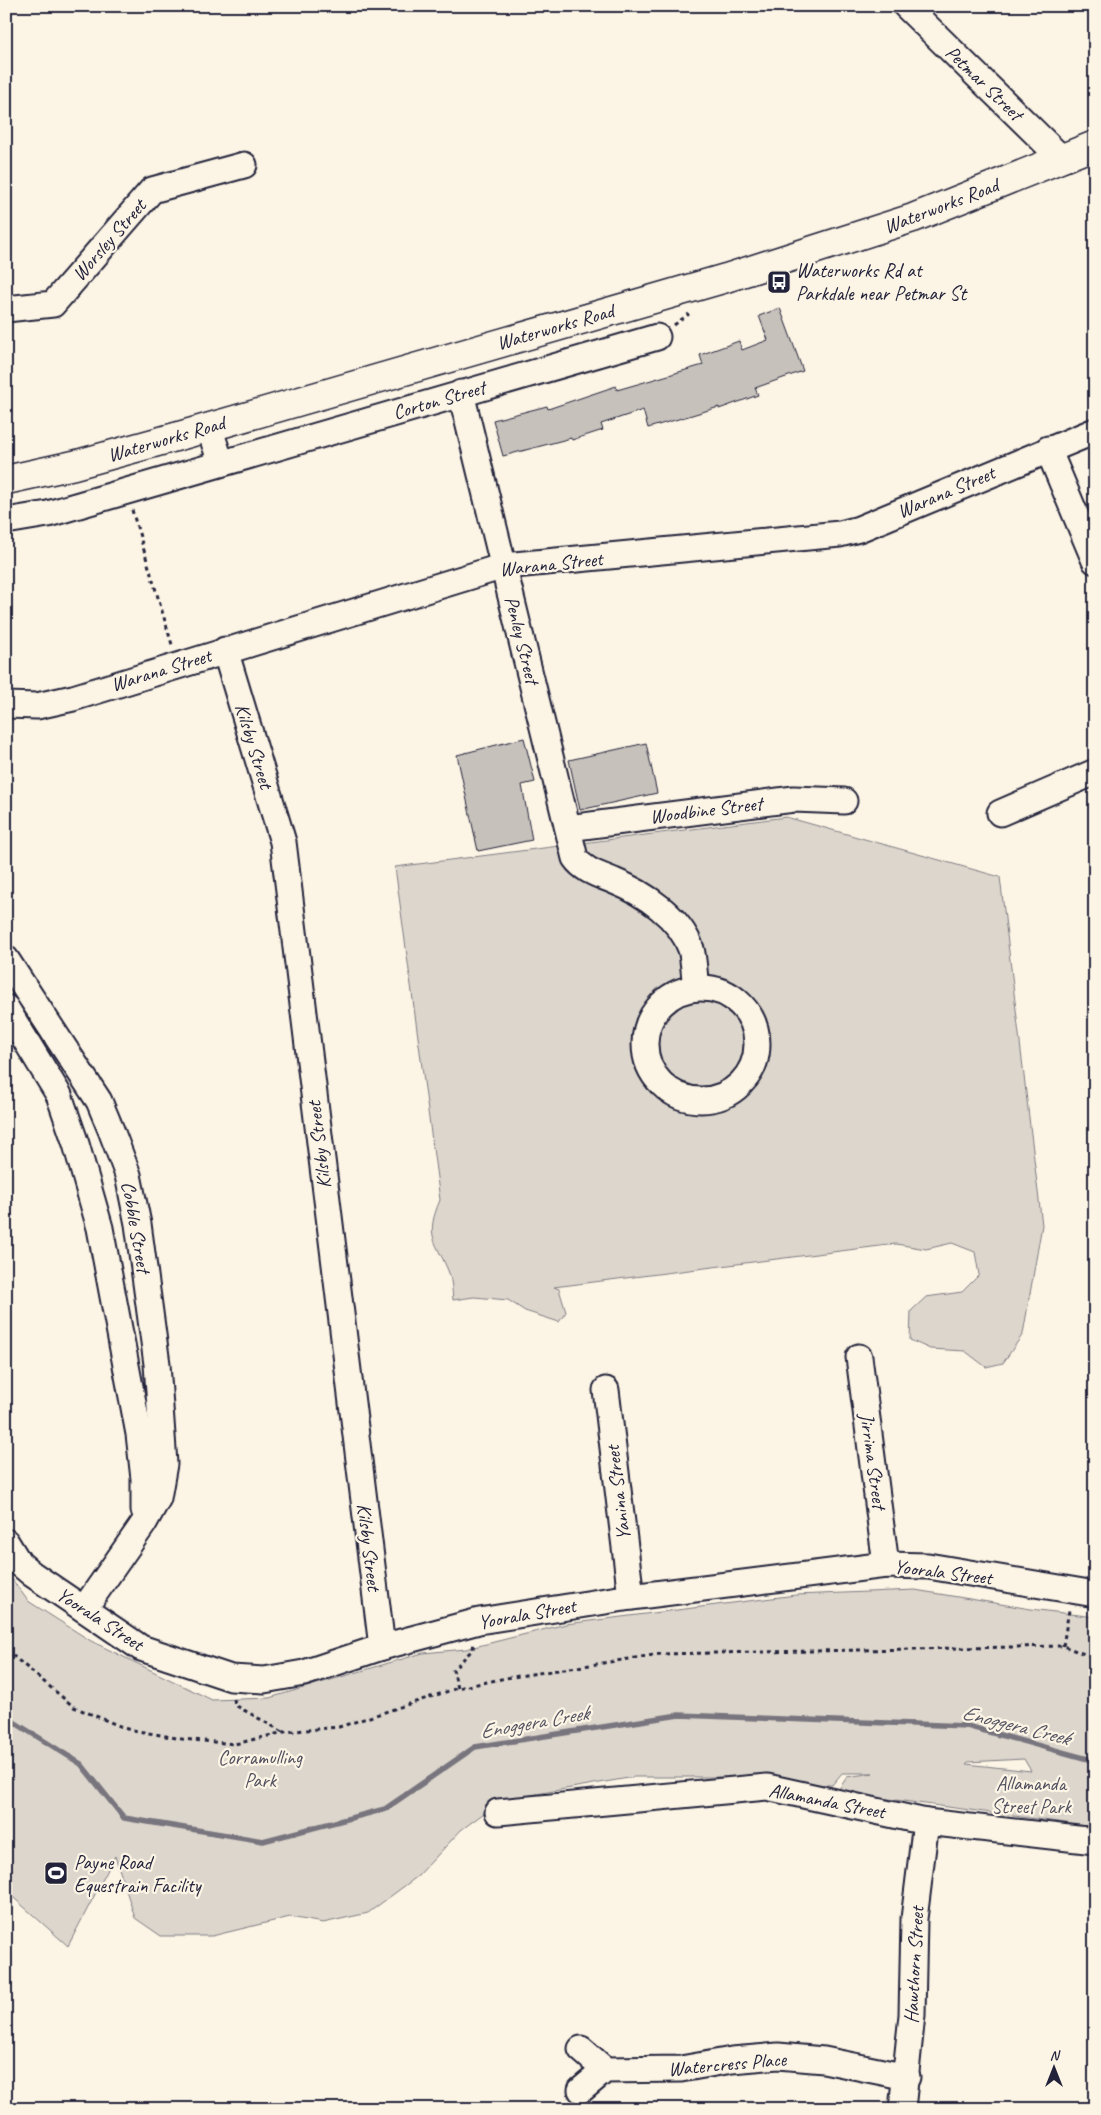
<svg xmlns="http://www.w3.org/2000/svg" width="1101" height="2115" viewBox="0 0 1101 2115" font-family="Caveat,sans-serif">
<rect width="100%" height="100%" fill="#fcf5e5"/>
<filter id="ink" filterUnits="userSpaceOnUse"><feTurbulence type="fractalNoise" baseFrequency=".02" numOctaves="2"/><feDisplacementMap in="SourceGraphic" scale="10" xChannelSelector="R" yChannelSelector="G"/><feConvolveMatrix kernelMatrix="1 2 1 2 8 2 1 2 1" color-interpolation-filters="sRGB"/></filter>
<g filter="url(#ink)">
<g fill="#dcd6cc" stroke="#7f7c84" fill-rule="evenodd">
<path d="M 786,817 L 1000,877 L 1042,1225 L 1023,1334 L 1003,1363 L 986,1367 L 965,1351 L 930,1349 L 910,1340 L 911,1311 L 926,1297 L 962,1292 L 979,1275 L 975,1252 L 952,1243 L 926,1249 L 896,1244 L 554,1287 L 559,1289 L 566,1312 L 559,1322 L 525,1311 L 508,1300 L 474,1297 L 453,1300 C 452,1291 452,1281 449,1273 C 436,1240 424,1238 440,1200 L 395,867 Z"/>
<path d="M 6,1571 L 28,1601 L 91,1641 L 212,1700 L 269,1698 L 423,1653 L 466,1649 L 566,1624 L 796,1595 L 915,1590 L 1031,1609 L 1095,1617 L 1095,1827 L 837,1792 L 847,1777 L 873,1773 L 842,1773 L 832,1785 L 824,1785 L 747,1777 L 634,1777 L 502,1800 L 461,1830 L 418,1876 L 368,1913 L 323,1923 L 290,1917 L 212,1936 L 161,1936 L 135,1918 L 115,1856 L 68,1946 L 6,1891 ZM 1024,1759 L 1031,1771 L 966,1764 L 968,1762 Z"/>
</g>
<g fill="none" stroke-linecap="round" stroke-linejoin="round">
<polyline stroke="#78757e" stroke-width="5.5" points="6,1717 81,1764 124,1818 263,1841 385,1809 475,1747 679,1715 967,1726 1095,1761"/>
</g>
<g fill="#c6c1bb" stroke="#22223b">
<polygon points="780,308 803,371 755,388 758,395 719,409 719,407 648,428 643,410 601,424 603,430 572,440 571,438 503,456 493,420 547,406 548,409 616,386 617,390 703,365 700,355 739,341 742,350 768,340 759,316"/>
<polygon points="524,738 535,782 522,785 532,840 478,851 457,755"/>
<polygon points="646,743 657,793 580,810 569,760"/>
</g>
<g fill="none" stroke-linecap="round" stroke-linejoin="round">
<g stroke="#22223b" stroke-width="29">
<g id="minor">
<polyline points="906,6 1062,159"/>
<polyline points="6,309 53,304 152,190 244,165"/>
<path d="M 461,393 L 575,858 C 584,871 600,875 614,881 C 644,893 680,917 691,949 C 694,960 694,975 696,987"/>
<polyline points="209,427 221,463"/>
<polyline points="1048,449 1095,561"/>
<polyline points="6,521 48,514 657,337"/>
<polyline points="225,650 283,842 382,1647"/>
<polyline points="6,705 37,706 73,698 504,566 840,534 859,529 1095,431"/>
<polyline points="1000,813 1095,772"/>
<polyline points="568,828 794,799 844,801"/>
<polyline points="6,959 99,1101 111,1130 128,1175 138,1224 157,1364 164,1464 158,1498 144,1523 84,1609"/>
<circle cx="701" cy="1044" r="56"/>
<polyline points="6,1008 59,1095 76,1144 100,1228 139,1434 144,1479 144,1510"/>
<polyline points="859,1357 886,1565"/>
<polyline points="606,1390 631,1597"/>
<polyline points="6,1542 19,1563 32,1574 141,1648 231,1678 264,1680 304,1673 382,1647 479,1621 631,1597 886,1565 928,1566 1095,1594"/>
<polyline points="498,1812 767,1787 926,1822 1095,1841"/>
<polyline points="581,2049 605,2070"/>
<polyline points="581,2090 605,2070 681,2069 732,2060 778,2056 824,2060 907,2077"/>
<polyline points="902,2109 912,2015 914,1919 926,1822"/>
</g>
</g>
<g stroke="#22223b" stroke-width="31">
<polyline id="major" points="6,480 74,465 179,436 726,278 913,218 1095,145"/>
</g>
<g stroke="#22223b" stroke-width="3" stroke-dasharray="4 4" stroke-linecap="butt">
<polyline points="674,325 689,314"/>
<polyline points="132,510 173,648"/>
<polyline points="1063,1646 1069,1610"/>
<polyline points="6,1650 74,1707 127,1729 182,1739 235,1744 284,1732 339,1727 458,1688 506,1678 661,1654 1063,1646 1095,1658"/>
<polyline points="458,1688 453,1670 473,1649 474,1642"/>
<polyline points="234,1699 235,1705 283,1732"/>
</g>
<use href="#minor" stroke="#fcf5e5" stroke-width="25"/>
<use href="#major" stroke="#fcf5e5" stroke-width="28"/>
</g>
</g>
<defs>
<g id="bus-square" transform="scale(1.25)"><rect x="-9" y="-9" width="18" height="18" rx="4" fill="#22223b" stroke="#fcf5e5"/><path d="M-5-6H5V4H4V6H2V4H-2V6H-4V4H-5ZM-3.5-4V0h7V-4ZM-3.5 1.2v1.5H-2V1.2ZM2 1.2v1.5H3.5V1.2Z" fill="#fff"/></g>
<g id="stadium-square" transform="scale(1.25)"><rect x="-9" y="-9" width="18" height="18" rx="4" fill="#22223b" stroke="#fcf5e5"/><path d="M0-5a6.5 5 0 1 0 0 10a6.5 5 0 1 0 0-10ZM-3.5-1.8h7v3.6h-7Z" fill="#fff"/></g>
</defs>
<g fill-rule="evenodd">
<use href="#bus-square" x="779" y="282"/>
<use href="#stadium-square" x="56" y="1873"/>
</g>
<g text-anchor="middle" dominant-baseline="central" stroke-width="4.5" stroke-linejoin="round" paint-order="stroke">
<g font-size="20" fill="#22223b" stroke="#fcf5e5">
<text transform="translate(984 83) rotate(44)">Petmar Street</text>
<text transform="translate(941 206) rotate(-21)">Waterworks Road</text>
<text transform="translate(109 240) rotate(-49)">Worsley Street</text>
<text transform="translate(555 327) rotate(-16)">Waterworks Road</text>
<text transform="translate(439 400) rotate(-16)">Corton Street</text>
<text transform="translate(166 439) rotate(-16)">Waterworks Road</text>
<text transform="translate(946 492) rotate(-23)">Warana Street</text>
<text transform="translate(551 564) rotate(-6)">Warana Street</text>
<text transform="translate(522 640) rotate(76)">Penley Street</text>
<text transform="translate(161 670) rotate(-17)">Warana Street</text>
<text transform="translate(254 746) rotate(73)">Kilsby Street</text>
<text transform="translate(706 810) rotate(-7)">Woodbine Street</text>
<text transform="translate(319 1145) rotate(-97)">Kilsby Street</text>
<text transform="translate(136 1227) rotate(80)">Cobble Street</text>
<text transform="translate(873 1461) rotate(82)">Jirrima Street</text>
<text transform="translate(618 1493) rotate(-97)">Yanina Street</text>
<text transform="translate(369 1547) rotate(83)">Kilsby Street</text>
<text transform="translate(943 1572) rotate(7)">Yoorala Street</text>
<text transform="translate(527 1614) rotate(-10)">Yoorala Street</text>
<text transform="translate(100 1619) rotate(33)">Yoorala Street</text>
<text transform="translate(827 1801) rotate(11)">Allamanda Street</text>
<text transform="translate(914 1965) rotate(-87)">Hawthorn Street</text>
<text transform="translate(727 2064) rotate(-5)">Watercress Place</text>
</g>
<g font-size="20" fill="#22223b" stroke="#fcf5e5" text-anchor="start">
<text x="796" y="270">Waterworks Rd at<tspan x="796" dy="23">Parkdale near Petmar St</tspan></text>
<text x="74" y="1862">Payne Road<tspan x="74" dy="23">Equestrain Facility</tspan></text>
</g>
<g font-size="20" fill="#504f5f" stroke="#fcf5e5">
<text x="260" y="1757">Corramulling<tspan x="260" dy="23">Park</tspan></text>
<text x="1031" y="1783">Allamanda<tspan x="1031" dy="23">Street Park</tspan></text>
</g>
<g font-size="21" font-style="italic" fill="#545362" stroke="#fcf5e5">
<text transform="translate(534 1722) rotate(-10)">Enoggera Creek</text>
<text transform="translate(1016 1725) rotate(14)">Enoggera Creek</text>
</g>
</g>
<rect width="1101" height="2115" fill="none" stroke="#fcf5e5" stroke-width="25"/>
<rect x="12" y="12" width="1076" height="2090" fill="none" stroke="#22223b" stroke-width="2" filter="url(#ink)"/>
<g transform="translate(1054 2068)" stroke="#fcf5e5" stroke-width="4" paint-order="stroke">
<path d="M0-4L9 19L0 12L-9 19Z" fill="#22223b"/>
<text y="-8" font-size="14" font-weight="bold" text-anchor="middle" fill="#22223b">N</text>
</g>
</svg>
